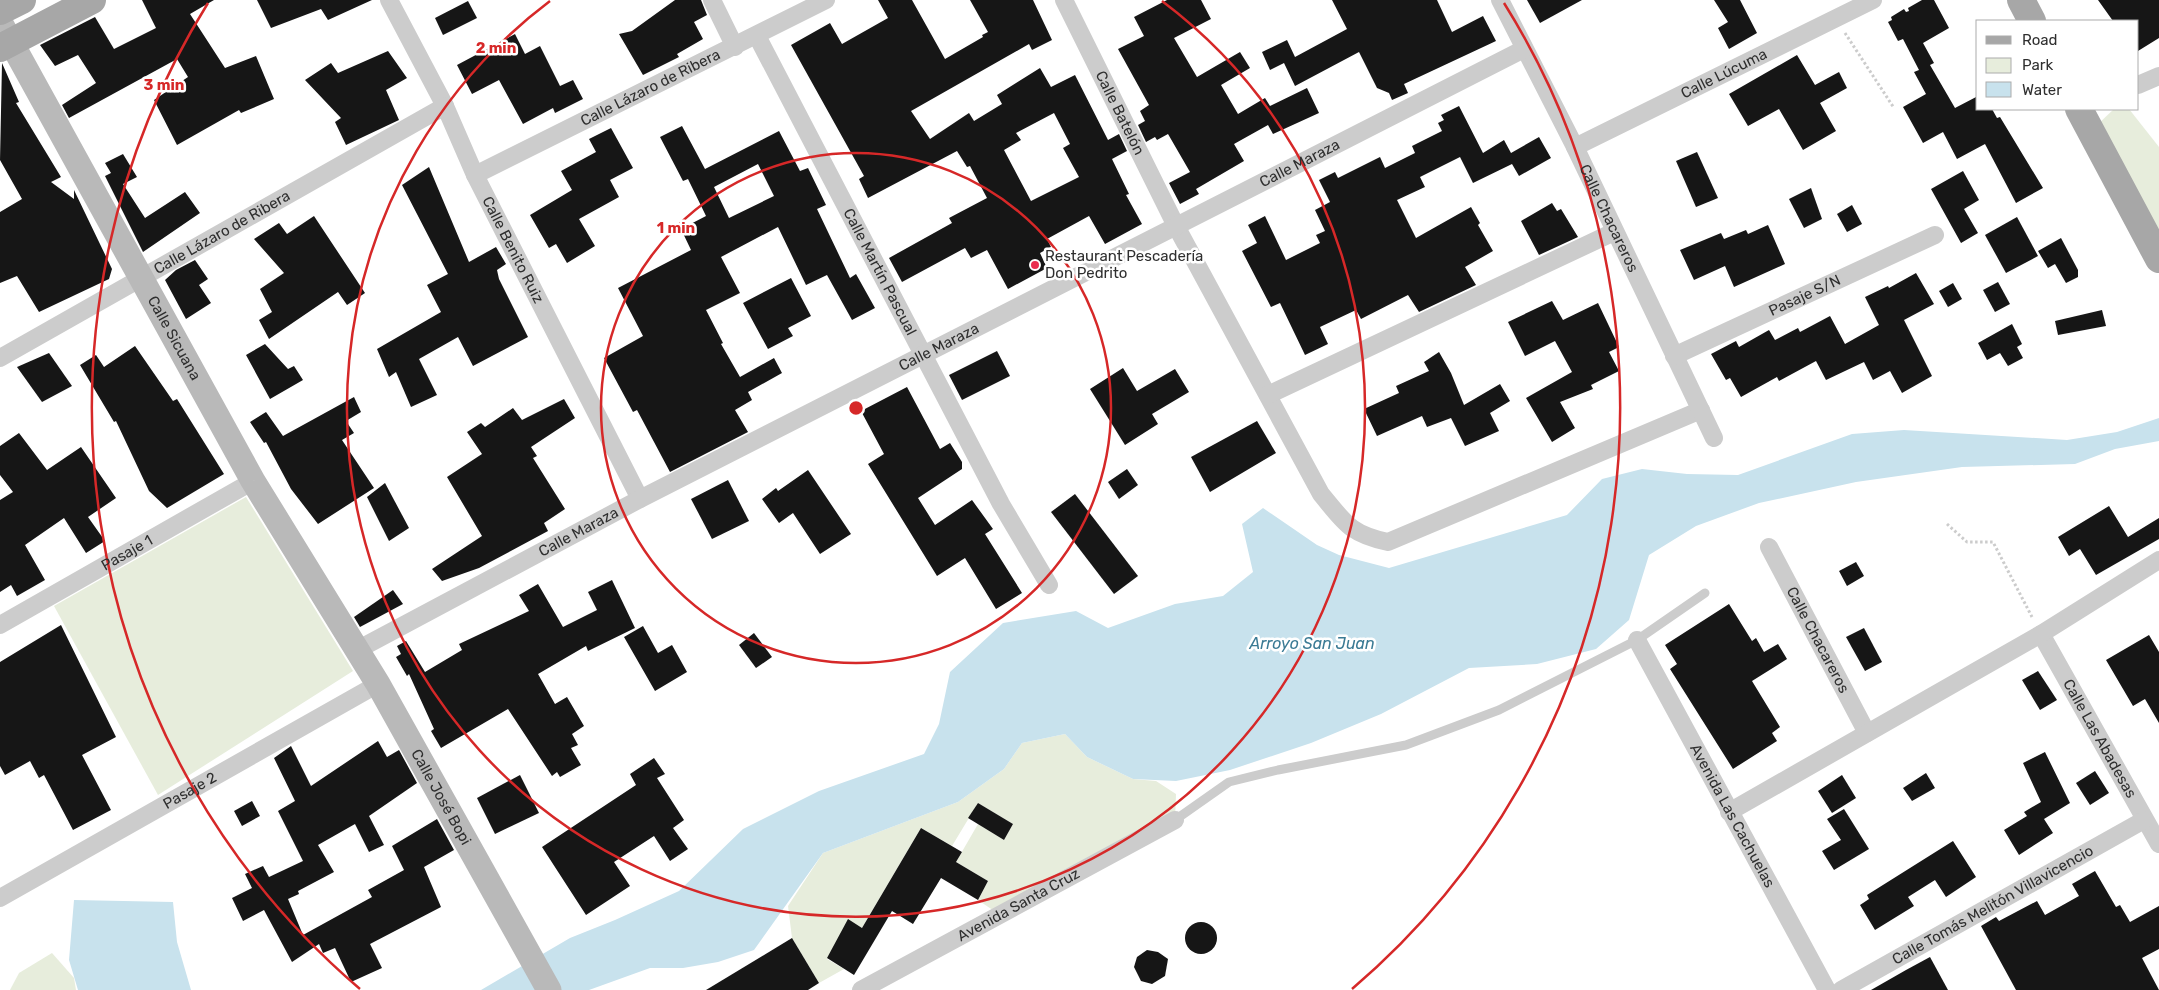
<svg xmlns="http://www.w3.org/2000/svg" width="2159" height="990" viewBox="0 0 2159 990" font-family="Rubik,sans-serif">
<rect width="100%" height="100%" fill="#fff"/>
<g fill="#e7eddc">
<polygon points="2114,109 2129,109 2159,147 2159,241 2096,126"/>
<polygon points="246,497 353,671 158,795 54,606"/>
<polygon points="1065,734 1087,757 1133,779 1156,781 1176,794 1175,820 1000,915 978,900 988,881 956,862 978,824 1004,840 1013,824 978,803 952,846 921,828 862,928 848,920 827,959 844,969 819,983 792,938 788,906 823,853 958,802 1004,769 1022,743"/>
<polygon points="52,953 74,978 76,990 10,990 19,973"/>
</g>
<g fill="#c8e2ed">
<polygon points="2159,418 2159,441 2115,449 2075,464 1962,467 1856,482 1759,503 1696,526 1649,555 1629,620 1596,649 1537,664 1469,668 1381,714 1311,743 1230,770 1176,781 1133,779 1087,757 1065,734 1022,743 1004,769 958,802 823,853 754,950 718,962 683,968 650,968 589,990 481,990 570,938 615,920 679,891 743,829 819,791 924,754 939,724 950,672 1003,623 1076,611 1108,628 1175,604 1223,596 1253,572 1242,524 1263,508 1317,545 1339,555 1389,568 1567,515 1602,479 1642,469 1687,474 1738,475 1852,434 1904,430 2067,440 2117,432"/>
<polygon points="74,900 173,902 177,942 191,990 78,990 69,960"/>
</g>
<g fill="#161616" fill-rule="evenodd">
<polygon points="142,0 214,0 190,14 225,68 256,56 274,99 241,113 239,110 177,145 154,100 188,77 177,59 69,118 62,105 96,83 78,55 55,66 40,45 95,17 114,49 156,28"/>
<polygon points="257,0 372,0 328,20 321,9 271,28"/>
<polygon points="675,0 701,0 707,15 694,22 703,39 677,54 679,57 643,75 619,34 632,31"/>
<path d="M 878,0 L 912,0 L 945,59 L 983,37 L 982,35 L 988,32 L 970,0 L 1033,0 L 1052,40 L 1032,50 L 1029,44 L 911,111 L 930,139 L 969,113 L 974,121 L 1002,104 L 997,95 L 1040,68 L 1051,87 L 1075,75 L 1108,140 L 1119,134 L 1127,151 L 1112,159 L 1129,194 L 1126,195 L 1142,224 L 1105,244 L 1089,216 L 1047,239 L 1051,247 L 1040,253 L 1047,268 L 1008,289 L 987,250 L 971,258 L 965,248 L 902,282 L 889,258 L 952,223 L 949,218 L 987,198 L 970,166 L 967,167 L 957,151 L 868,198 L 859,179 L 864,176 L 791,45 L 830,23 L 842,44 L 888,18 ZM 1054,113 L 1070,144 L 1063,148 L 1079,177 L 1031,201 L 1004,150 L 1021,140 L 1016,133 Z"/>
<polygon points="1167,0 1201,0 1211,19 1174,38 1197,77 1240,52 1250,68 1221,85 1238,114 1265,98 1270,106 1307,88 1319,113 1273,134 1268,125 1234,144 1244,161 1196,189 1199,194 1180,204 1169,183 1190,172 1168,134 1157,140 1155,137 1146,142 1138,125 1145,121 1140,111 1149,105 1118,49 1144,36 1134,17"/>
<polygon points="1332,0 1437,0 1452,32 1483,16 1496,41 1404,84 1408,93 1392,100 1389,93 1377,88 1359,52 1295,86 1284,63 1270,70 1262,52 1287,40 1295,57 1347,29"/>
<polygon points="1527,0 1582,0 1540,23"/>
<polygon points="1714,0 1740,0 1757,33 1729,49 1718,28 1728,22"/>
<polygon points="1922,0 1934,0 1949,28 1923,43 1934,63 1930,65 1955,108 1978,96 1978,109 1992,109 1997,118 2000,117 2043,188 2016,203 1985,144 1957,159 1943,132 1923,143 1903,107 1926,94 1914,72 1919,70 1903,39 1898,41 1888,22 1892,20 1891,17 1904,9 1906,12 1909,11 1908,8"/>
<polygon points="2098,0 2159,0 2159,38 2138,51 2138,21 2113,21"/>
<polygon points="468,1 477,18 443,35 435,18"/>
<polygon points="515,34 525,54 540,46 560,86 573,80 583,99 555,113 553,108 523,124 499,80 472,94 457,65"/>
<polygon points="388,51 407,78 386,90 399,120 346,145 335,122 341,118 305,80 331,63 338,73"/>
<polygon points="1797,55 1815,85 1839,72 1847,88 1820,103 1836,131 1803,150 1779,109 1748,126 1729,94"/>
<polygon points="2,63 19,102 16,103 61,177 51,182 74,199 74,190 112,269 109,279 39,312 17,276 0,283 0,212 22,199 0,160"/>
<polygon points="1459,106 1483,153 1504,140 1511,153 1539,137 1551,158 1519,176 1512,164 1473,183 1460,157 1420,177 1425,187 1397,200 1416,238 1471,207 1480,223 1478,225 1493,251 1465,267 1476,285 1419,312 1408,295 1361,319 1356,310 1320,327 1328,344 1305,355 1280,303 1271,307 1242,251 1257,243 1248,225 1265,216 1286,260 1320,243 1316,235 1325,231 1315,210 1330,202 1319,180 1335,172 1338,178 1380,157 1385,168 1415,153 1412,146 1442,131 1438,123 1444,120 1441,115"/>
<path d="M 682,126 L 705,169 L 779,131 L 800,171 L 808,168 L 826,205 L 817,209 L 850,278 L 856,274 L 875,308 L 852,320 L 827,275 L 806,285 L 778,227 L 721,257 L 740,293 L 706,310 L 723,343 L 721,344 L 740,377 L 774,358 L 782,373 L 748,392 L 752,400 L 735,410 L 748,432 L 670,472 L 637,410 L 633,412 L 604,358 L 643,336 L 618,288 L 691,250 L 681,229 L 706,216 L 688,179 L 683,181 L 660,137 ZM 758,164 L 774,196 L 729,218 L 714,187 Z"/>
<polygon points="611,128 633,168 610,180 619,197 579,219 595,246 567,263 556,244 549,248 530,215 572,190 561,171 596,152 589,139"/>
<polygon points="1697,152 1718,198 1696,207 1676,161"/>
<polygon points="123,154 137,177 123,184 145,218 185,192 200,213 143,252 105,176 111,173 105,163"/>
<polygon points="429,167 469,262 496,247 506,264 497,270 499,279 528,337 473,366 458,337 419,359 437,395 411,407 396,372 389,377 377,349 441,312 427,285 448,274 402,185"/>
<polygon points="1963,171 1979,200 1964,209 1978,233 1961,243 1931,189"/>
<polygon points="1811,188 1822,219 1804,228 1789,199"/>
<polygon points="1552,203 1557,211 1561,209 1578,237 1539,255 1521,221"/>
<polygon points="1852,205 1862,224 1847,232 1837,214"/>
<polygon points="314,216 365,293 347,305 338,292 269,339 259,320 272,312 260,289 284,273 254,239 279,223 287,234"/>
<polygon points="2017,217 2038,256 2006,273 1985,235"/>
<polygon points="1768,225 1785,264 1734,287 1725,266 1694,280 1680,250 1721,233 1724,239 1746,230 1748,234"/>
<polygon points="2061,238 2078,270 2078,277 2066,283 2055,264 2048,268 2038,251"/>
<polygon points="195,260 208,279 199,285 211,303 186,319 165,280 176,270"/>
<polygon points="1916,273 1934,304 1904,320 1932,376 1902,393 1890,371 1873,380 1864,362 1826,380 1816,361 1779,381 1777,377 1741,397 1730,378 1726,380 1711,354 1736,341 1739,347 1769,330 1775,340 1798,328 1800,332 1830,316 1845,344 1879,325 1865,297 1888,286 1889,288"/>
<polygon points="791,278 811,316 788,328 793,336 768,349 743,303"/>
<polygon points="1998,282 2010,304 1995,312 1983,290"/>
<polygon points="1953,283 1962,299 1948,307 1939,291"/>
<polygon points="1552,301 1563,320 1598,303 1619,347 1609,352 1619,371 1591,385 1593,389 1560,402 1575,428 1552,442 1526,398 1572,372 1555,341 1525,356 1508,322"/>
<polygon points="2102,310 2106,326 2058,335 2055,321"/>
<polygon points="2012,324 2022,344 2017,347 2023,358 2008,366 2000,353 1987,360 1978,343"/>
<polygon points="265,344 288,369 294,366 303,380 270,399 246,355"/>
<polygon points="135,346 173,401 177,399 224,474 167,508 149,491 116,421 114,422 80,365 96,355 104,367"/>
<polygon points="997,351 1010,376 962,400 949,375"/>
<polygon points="1439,352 1451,373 1464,405 1500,384 1510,401 1490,413 1499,431 1465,446 1451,418 1427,427 1422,416 1377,436 1364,409 1399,393 1396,386 1429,371 1424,362"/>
<polygon points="49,353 72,386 42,402 17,367"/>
<polygon points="1123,368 1137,391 1175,369 1189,392 1152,414 1158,424 1125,445 1090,389"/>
<polygon points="907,387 940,449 950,443 962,462 962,469 918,498 935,525 972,500 993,529 985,534 1022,593 996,609 965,558 937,576 868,464 884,454 861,411"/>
<polygon points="354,397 361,412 346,421 354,433 342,440 374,488 318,524 291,489 266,442 264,443 250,422 266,412 283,436"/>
<polygon points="564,399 575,418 531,447 537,456 533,458 565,509 544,523 548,531 479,568 442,581 432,569 482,536 447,477 482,454 467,432 481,423 485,427 513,408 522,420"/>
<polygon points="1257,421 1276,453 1210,492 1191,457"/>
<polygon points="19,433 47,470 81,447 116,498 88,517 105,541 86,553 64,518 25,545 45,580 17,596 11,585 0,592 0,500 13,492 0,475 0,446"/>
<polygon points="1127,469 1138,485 1119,499 1108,482"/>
<polygon points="808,470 851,534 820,554 793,513 779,523 762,499 776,488 778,491"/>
<polygon points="728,480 749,521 712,539 691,499"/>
<polygon points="385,483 409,528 389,541 367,497"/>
<polygon points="1075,494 1138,576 1114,594 1051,512"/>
<polygon points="2109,506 2128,537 2159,518 2159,539 2096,575 2080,549 2069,556 2058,537"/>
<polygon points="1856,562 1864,576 1847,586 1839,571"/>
<polygon points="612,580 635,628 588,651 586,646 538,674 555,704 567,697 584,726 572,734 578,745 571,748 581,765 560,777 557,772 552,776 508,709 441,748 431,731 434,729 409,674 407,676 396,657 401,654 397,646 406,641 425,672 462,650 459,644 529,611 519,595 538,584 563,627 597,610 588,592"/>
<polygon points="393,590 403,604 360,627 354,617"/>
<polygon points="1729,604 1752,641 1756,638 1764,652 1778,644 1787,659 1752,681 1780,727 1772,733 1777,741 1733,769 1670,669 1677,664 1665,645"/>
<polygon points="61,625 116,737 82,755 111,810 73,830 44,775 39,778 30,761 5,775 0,766 0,662"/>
<polygon points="643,626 658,653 672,645 687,672 655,691 624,637"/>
<polygon points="1864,628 1882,662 1865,671 1846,637"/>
<polygon points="754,633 772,657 756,668 739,645"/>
<polygon points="2149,635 2159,652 2159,723 2145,699 2133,706 2106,660"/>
<polygon points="2038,671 2057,700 2040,710 2022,680"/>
<polygon points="378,741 387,757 399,750 417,783 369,816 384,845 369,852 355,824 318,845 334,872 298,891 299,894 288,899 303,935 372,897 368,890 404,870 392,846 437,819 454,850 424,867 441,907 370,944 382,968 351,982 335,948 323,953 319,944 292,962 264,910 243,921 232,898 252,888 245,874 263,866 269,877 303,861 278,811 295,801 274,758 291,746 311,786"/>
<polygon points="2045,752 2070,803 2044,819 2053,833 2019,855 2004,830 2027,816 2024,812 2041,802 2023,763"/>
<polygon points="654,758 665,774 657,778 684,820 673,828 688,849 670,861 654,836 614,862 630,886 586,915 542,847 636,785 630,774"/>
<polygon points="2095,771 2109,793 2090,805 2076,783"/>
<polygon points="1926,773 1935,788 1912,801 1903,788"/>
<polygon points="520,775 539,813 495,834 477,798"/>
<polygon points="1842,775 1856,798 1832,813 1818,791"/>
<polygon points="252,801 260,816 242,826 234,811"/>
<polygon points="978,803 1013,824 1004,840 968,818"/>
<polygon points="1844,809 1869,849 1834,870 1822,851 1841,840 1827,819"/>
<polygon points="921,828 962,852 956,862 988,881 978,900 941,878 913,924 892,911 854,975 827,958 848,919 862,928"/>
<polygon points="1953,841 1976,877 1946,897 1935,880 1908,897 1914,906 1875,930 1860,905 1869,899 1867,895"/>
<polygon points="2095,871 2116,907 2120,905 2130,922 2159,906 2159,949 2142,958 2159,990 2016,990 1981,926 1996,917 1999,921 2037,901 2045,915 2079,896 2072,884"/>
<circle cx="1201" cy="938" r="16"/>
<polygon points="792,938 819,983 808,990 706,990"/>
<polygon points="1147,950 1158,952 1168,959 1165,976 1152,984 1141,981 1134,967 1137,957"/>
<polygon points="1930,957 1948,990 1871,990 1906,970"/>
</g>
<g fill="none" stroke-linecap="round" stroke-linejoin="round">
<g stroke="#ccc" stroke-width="3" stroke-dasharray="2.5 2.5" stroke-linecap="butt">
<polyline points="1845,33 1894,108"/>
<polyline points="1947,524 1967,542 1993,542 2032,617"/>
</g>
<polyline stroke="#ccc" stroke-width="9" points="1175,820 1229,782 1278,770 1406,745 1499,710 1637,640 1705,593"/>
<g stroke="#ccc" stroke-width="18">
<path id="s1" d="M 389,0 L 445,106 L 475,175 L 640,499"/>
<polyline points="712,0 735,47"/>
<path id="s2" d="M 1064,0 L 1176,226 L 1321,494 C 1345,523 1350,534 1388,542 L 1701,410"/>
<path id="s3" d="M 1500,0 L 1575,147 L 1714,438"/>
<path id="s4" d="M 757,36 L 1001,504 L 1049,585"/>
<polyline points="2138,85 2159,76"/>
<path id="s5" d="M 1575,147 L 1873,0"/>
<path id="s6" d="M 475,175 L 826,0"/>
<path id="s7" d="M 1674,356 L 1935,235"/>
<path id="s8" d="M 0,358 L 445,106"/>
<polyline points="1268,395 1614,232"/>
<path id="s9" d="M 1769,547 L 1867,733"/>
<path id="s10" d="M 0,625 L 253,481"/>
<path id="s11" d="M 2041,634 L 2159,844"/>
<path id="s12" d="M 1637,640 L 1827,990"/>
<path id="s13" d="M 357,650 L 640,499 L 1524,49"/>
<polyline points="1729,812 2041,634 2159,560"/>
<path id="s14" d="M 0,898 L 378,684"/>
<path id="s15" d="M 861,990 L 1175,820"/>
<path id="s16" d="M 1841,990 L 2144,820"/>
</g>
<path stroke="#b9b9b9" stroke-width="25" id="s17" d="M 0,22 L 253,481 L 378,684 L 549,990"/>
<g stroke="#a7a7a7" stroke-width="28">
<polyline points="2021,0 2032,21"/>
<polyline points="0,11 22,0"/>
<polyline points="0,48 92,0"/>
<polyline points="2079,109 2159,259"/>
</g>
</g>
<g fill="none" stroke="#d62828" stroke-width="2.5">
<circle cx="856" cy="408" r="255"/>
<path d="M1162 1A509 509 0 1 1 550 1"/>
<path d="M360 989A764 764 0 0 1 208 3M1504 3A764 764 0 0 1 1352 989"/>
</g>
<circle fill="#ea2d4e" stroke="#fff" stroke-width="2" cx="1035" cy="265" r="5"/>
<g text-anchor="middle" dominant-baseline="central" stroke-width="5" stroke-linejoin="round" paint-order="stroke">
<g font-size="15" fill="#2f2f2f" stroke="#fff">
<text stroke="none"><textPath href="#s5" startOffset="166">Calle Lúcuma</textPath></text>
<text stroke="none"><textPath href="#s6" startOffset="196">Calle Lázaro de Ribera</textPath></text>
<text stroke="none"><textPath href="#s2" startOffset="126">Calle Batelón</textPath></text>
<text stroke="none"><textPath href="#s13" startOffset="1061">Calle Maraza</textPath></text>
<text stroke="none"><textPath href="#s3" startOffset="244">Calle Chacareros</textPath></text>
<text stroke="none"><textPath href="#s8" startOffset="255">Calle Lázaro de Ribera</textPath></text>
<text stroke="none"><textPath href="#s1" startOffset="279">Calle Benito Ruiz</textPath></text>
<text stroke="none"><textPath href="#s4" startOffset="266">Calle Martín Pascual</textPath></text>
<text stroke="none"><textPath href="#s7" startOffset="144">Pasaje S/N</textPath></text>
<text stroke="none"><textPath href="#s17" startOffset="361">Calle Sicuana</textPath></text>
<text stroke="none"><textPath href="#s13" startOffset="656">Calle Maraza</textPath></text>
<text stroke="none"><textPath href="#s13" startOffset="251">Calle Maraza</textPath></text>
<text stroke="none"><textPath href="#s10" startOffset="146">Pasaje 1</textPath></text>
<text stroke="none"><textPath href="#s9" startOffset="105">Calle Chacareros</textPath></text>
<text stroke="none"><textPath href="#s11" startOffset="120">Calle Las Abadesas</textPath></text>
<text stroke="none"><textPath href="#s14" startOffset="218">Pasaje 2</textPath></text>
<text stroke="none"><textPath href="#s17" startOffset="892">Calle José Bopi</textPath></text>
<text stroke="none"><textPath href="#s12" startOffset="200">Avenida Las Cachuelas</textPath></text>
<text stroke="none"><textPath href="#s15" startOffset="179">Avenida Santa Cruz</textPath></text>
<text stroke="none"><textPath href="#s16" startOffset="174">Calle Tomás Melitón Villavicencio</textPath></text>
</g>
<g font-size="15" fill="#2f2f2f" stroke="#fff" text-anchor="start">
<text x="1045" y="256">Restaurant Pescadería<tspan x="1045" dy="17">Don Pedrito</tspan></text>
</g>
<g font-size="16" font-style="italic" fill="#3a7a94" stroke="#fff">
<text x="1312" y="643">Arroyo San Juan</text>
</g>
</g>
<circle cx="856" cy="408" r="8" fill="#d62828" stroke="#fff" stroke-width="2.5"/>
<g font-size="15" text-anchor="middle" font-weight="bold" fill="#d62828" stroke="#fff" stroke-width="5" stroke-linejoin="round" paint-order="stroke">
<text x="496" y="53">2 min</text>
<text x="164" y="90">3 min</text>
<text x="676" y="233">1 min</text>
</g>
<rect x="1976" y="20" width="162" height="90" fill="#ffffff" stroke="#acacac"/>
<rect x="1986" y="36" width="25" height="8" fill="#a7a7a7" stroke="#acacac"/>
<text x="2022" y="45" font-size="15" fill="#2f2f2f">Road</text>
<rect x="1986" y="58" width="25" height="15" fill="#e7eddc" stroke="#acacac"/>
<text x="2022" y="70" font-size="15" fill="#2f2f2f">Park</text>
<rect x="1986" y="82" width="25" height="15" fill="#c8e2ed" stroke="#acacac"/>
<text x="2022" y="95" font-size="15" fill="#2f2f2f">Water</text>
</svg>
